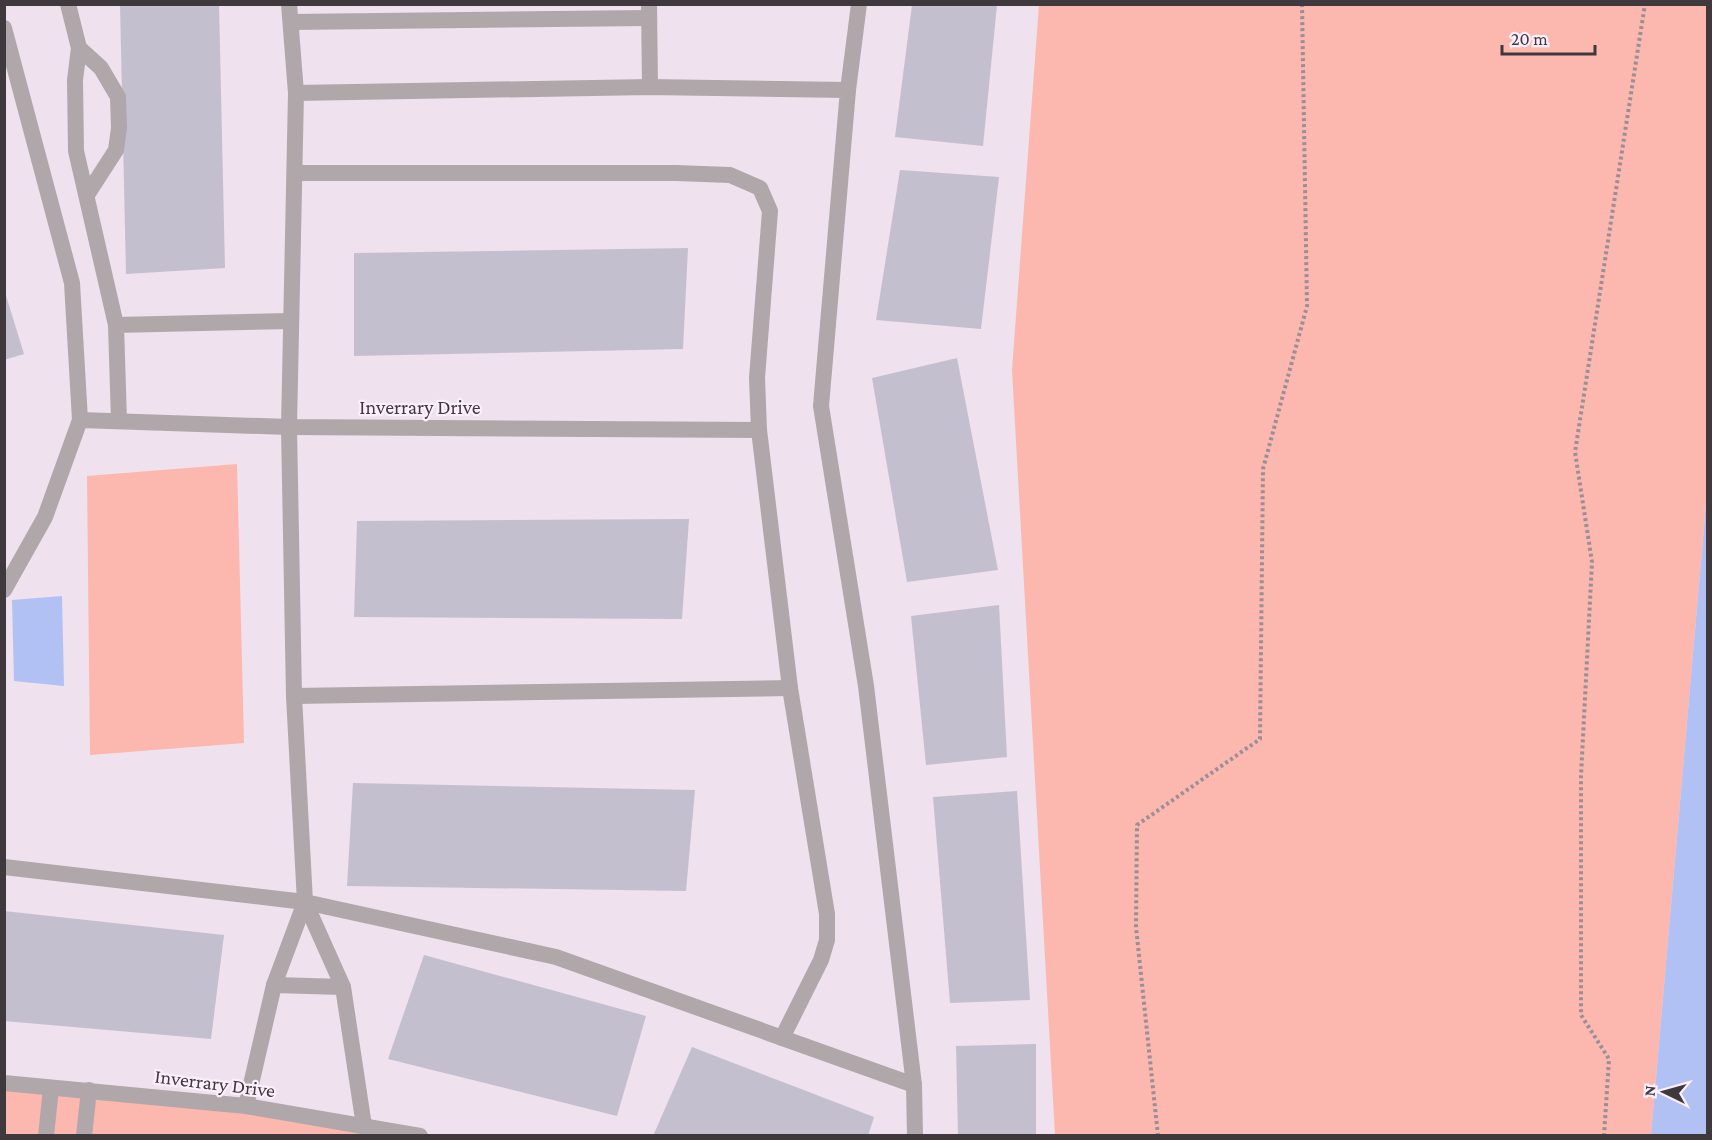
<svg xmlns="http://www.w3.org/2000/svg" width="1712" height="1140" viewBox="0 0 1712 1140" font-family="'Crimson Pro',serif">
<rect width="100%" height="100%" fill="#efe1ee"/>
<g fill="#fcb7ae">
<polygon points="1039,5 1707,5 1707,493 1651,1135 1055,1135 1012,370"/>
<polygon points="237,464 244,743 90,755 87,476"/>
<polygon points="5,1083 420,1136 5,1136"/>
</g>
<g fill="#b2c1f3">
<polygon points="1707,493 1707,1135 1651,1135"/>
<polygon points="62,596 64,686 14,681 12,600"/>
</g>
<g fill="#c4bfcf">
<polygon points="120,4 219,4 225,268 126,274"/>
<polygon points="912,5 997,5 983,146 895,137"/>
<polygon points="900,170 999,177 981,329 876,320"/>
<polygon points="688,248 683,349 354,356 354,253"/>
<polygon points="4,289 24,354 4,360"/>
<polygon points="957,358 998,570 907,582 872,378"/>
<polygon points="689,519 682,619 354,617 357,521"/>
<polygon points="999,605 1007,757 926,765 911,616"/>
<polygon points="353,783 695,790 686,891 347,886"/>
<polygon points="1017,791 1030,1000 950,1003 933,797"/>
<polygon points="4,911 224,935 211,1039 4,1021"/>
<polygon points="424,955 646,1016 617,1116 388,1059"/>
<polygon points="1036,1044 1036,1136 958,1136 956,1046"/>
<polygon points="692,1047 874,1117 868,1136 653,1136"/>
</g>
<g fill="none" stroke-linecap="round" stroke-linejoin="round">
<g stroke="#998f98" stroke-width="4" stroke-dasharray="3 3" stroke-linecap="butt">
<polyline points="1158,1136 1136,927 1137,825 1260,739 1263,469 1307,306 1302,4"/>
<polyline points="1604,1136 1609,1059 1581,1015 1581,776 1592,562 1575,452 1645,4"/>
</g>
<g stroke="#b0a7aa" stroke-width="16">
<polyline points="46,1136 51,1088"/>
<polyline points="84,1136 89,1090"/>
</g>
<g stroke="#b0a7aa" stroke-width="16">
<polyline points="68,4 79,48 75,80 76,151 116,325"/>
<polyline points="289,4 296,93 289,427 294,696 305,902 343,987 364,1126"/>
<polyline points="649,4 650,87"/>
<polyline points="291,22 649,18"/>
<polyline points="4,28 72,283 80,420 45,517 4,590"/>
<polyline points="79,48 101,68 118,97 119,128 116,150 87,195"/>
<polyline points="848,90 859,4"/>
<polyline points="295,173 676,173 730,175 760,188 770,211 757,378 759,430 790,688 827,914 827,940 821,960 782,1038"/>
<polyline points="80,420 289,427 759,430"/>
<polyline points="119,421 116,325 291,321"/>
<polyline points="294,696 790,688"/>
<polyline points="4,867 305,902 556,957 914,1085 866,686 821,406 848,90 650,87 296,93"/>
<polyline points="274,985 343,987"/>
<polyline points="914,1085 915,1136"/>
<polyline points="246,1106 274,985 305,902"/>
</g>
<polyline stroke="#b0a7aa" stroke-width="16" points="4,1083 246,1106 420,1136"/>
</g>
<g text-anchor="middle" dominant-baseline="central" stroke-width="4.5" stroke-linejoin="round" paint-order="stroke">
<g font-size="20" fill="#3f393e" stroke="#fdeefb">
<text x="420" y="407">Inverrary Drive</text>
<text transform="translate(215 1083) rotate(7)">Inverrary Drive</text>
</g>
</g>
<rect width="1712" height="1140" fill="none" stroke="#3f393e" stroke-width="12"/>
<g transform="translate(1664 1092) rotate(275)" stroke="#fdeefb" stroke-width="4.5" paint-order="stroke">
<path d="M0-4.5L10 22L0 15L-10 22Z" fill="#3f393e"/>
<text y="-9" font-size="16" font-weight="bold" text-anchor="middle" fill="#3f393e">N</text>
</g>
<path d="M1502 45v9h93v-9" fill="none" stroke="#3f393e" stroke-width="3"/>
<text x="1511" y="45" font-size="18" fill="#3f393e" stroke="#fdeefb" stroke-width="4.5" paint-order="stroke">20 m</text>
</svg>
